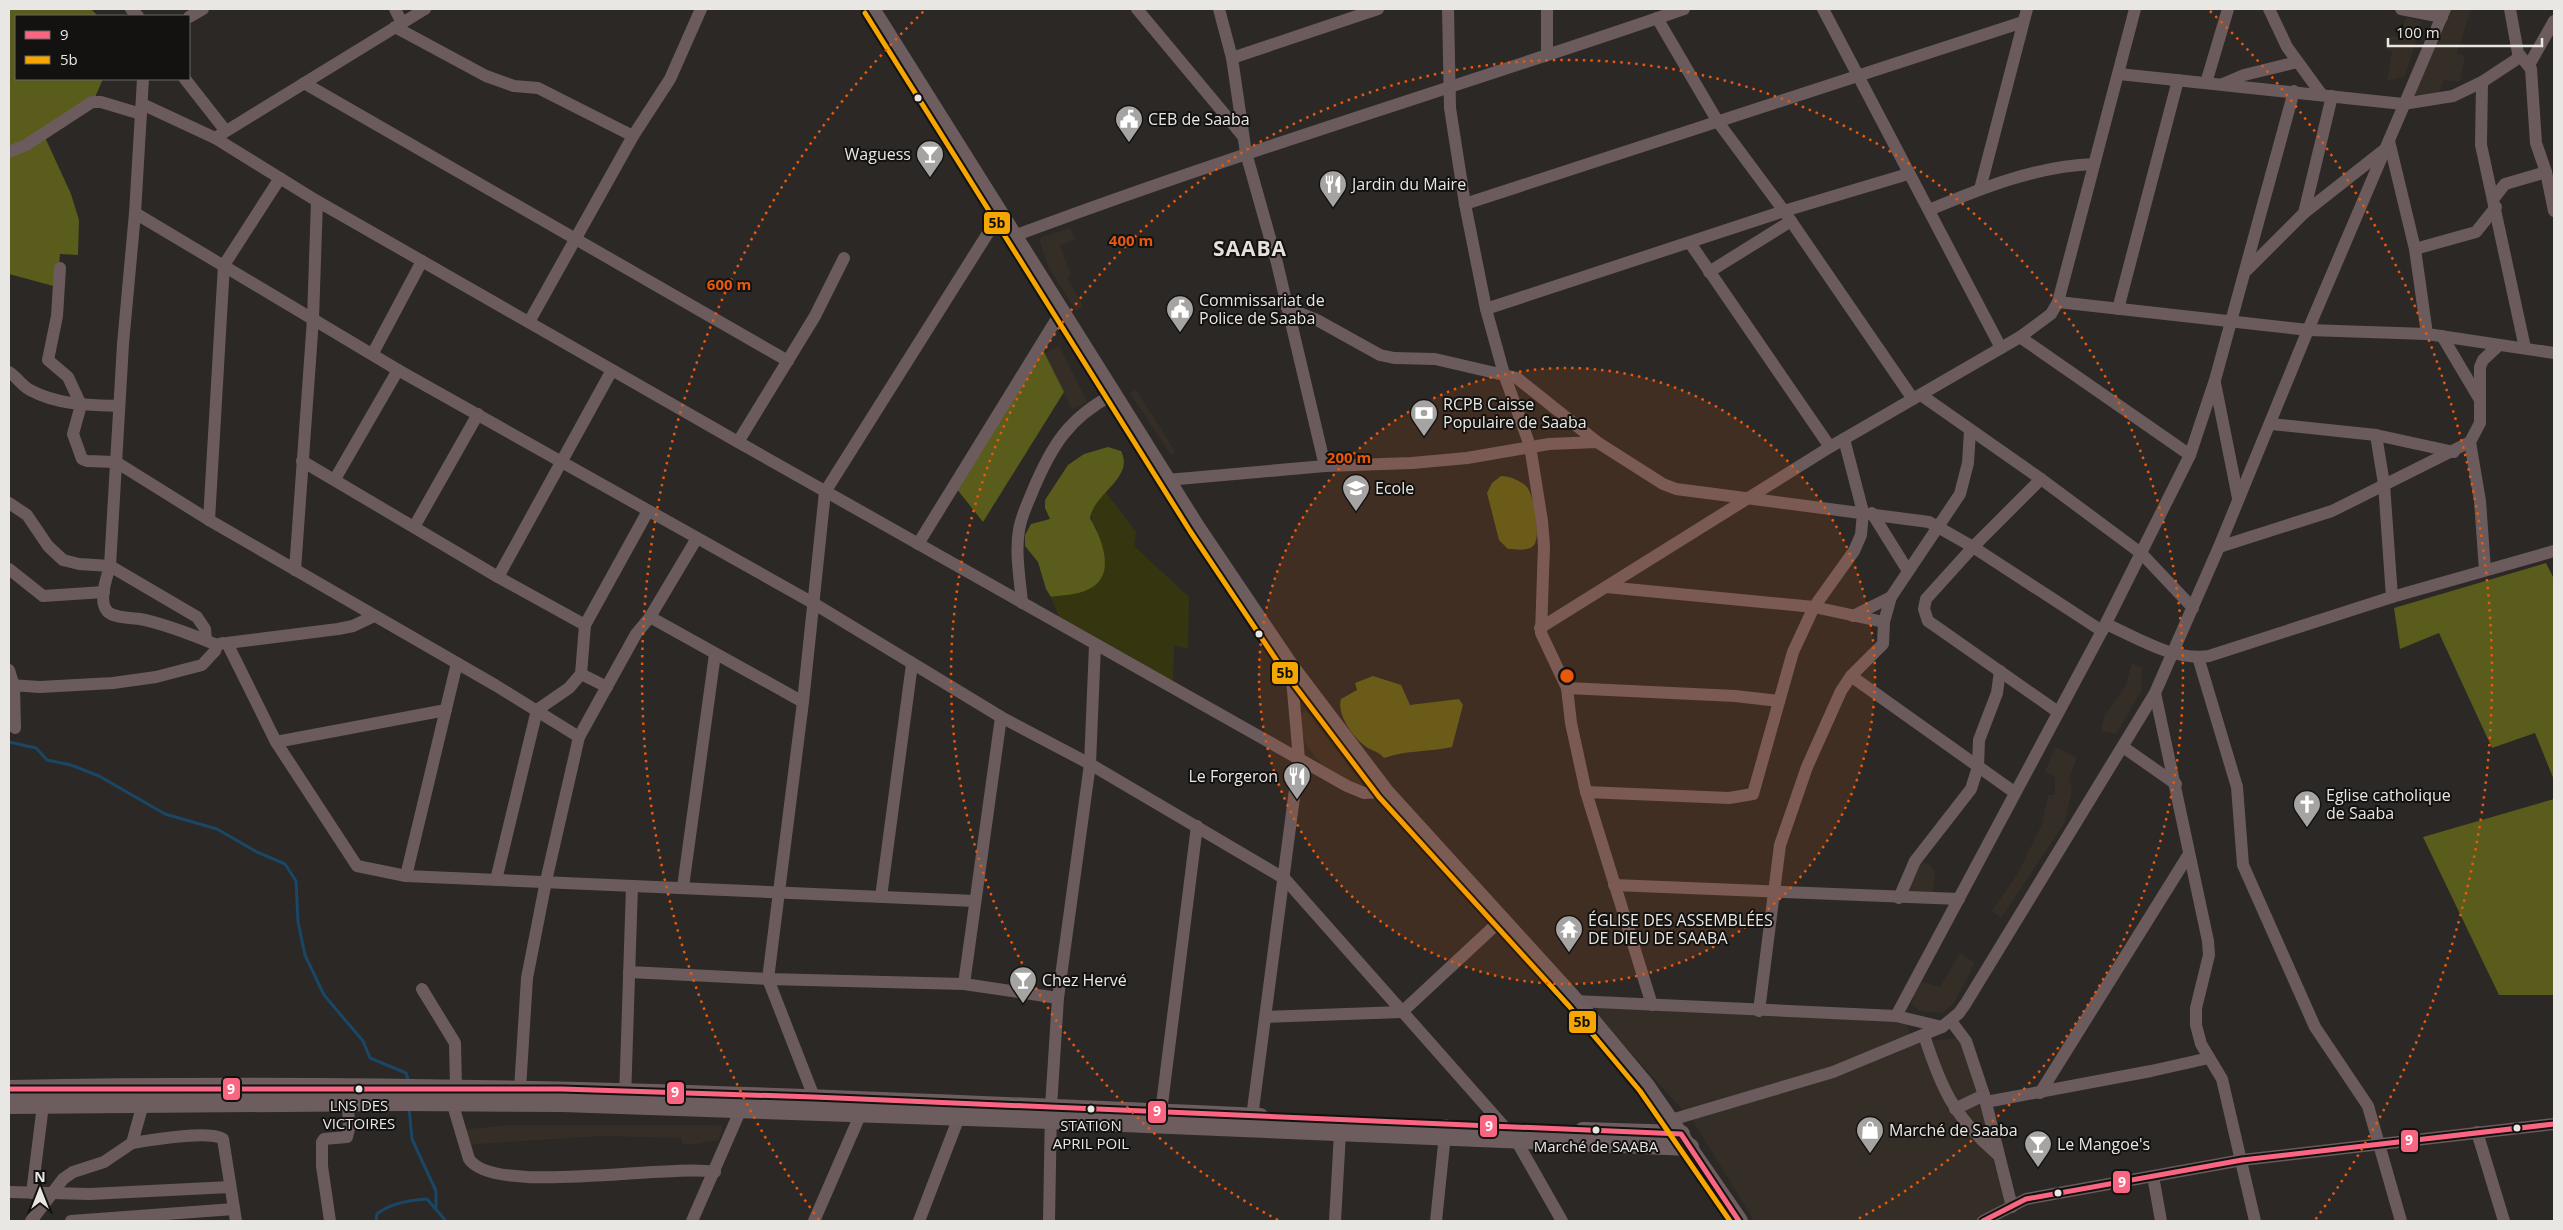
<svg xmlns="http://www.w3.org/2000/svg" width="2563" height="1230" viewBox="0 0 2563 1230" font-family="'Open Sans',sans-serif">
<rect width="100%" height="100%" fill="#2b2826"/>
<g fill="#352e26">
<polygon points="2448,9 2471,9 2457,54 2465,56 2460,82 2444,80 2436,99 2413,94 2434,42 2439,43"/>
<polygon points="2406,17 2422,22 2405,76 2387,81 2392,52 2386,49 2391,35 2400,38"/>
<polygon points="1070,228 1075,239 1060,246 1071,275 1067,278 1083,305 1076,311 1047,264 1039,238"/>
<polygon points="1059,346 1087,402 1072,409 1045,353"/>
<polygon points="1136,390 1175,451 1171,455 1130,393"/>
<polygon points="2132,664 2142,667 2141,692 2116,734 2101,731 2105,715 2125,687"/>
<polygon points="1306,711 1363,785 1358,789 1325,769 1305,743 1296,717"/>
<polygon points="2055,747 2077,758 2068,780 2072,788 2065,822 2001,918 1992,911 2018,873 2042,824 2048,795 2055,795 2055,777 2045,772"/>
<polygon points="1917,860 1931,866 1935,872 1933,892 1910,891 1908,883"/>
<polygon points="1960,953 1975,963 1954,1003 1942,1013 1920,1011 1911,1003 1919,981 1940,987"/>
<polygon points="1604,1003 1905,1020 1913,1042 1961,1038 1983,1104 2009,1204 1977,1221 1754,1221 1695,1124 1595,1013"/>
<polygon points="508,1125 709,1125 723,1126 719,1140 695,1144 682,1144 682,1138 601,1136 461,1145 460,1130"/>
</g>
<path fill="#353610" d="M 1105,491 L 1136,532 L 1134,546 L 1189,597 L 1188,649 L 1174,645 L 1173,687 L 1062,624 L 1051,597 L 1063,595 L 1097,530 C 1086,512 1091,506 1105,491 Z"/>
<g fill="#595c1b">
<polygon points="9,9 91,9 98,16 16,16 16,79 103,79 92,104 43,133 71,194 79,220 78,255 60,254 57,287 9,274"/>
<polygon points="1043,350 1064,392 983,522 956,488"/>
<path d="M 1108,447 L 1121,451 C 1135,478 1094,493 1090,518 C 1102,539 1118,577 1087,590 C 1076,595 1062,595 1051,597 L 1046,589 L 1038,562 L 1025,546 L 1025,535 L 1031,524 L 1050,519 L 1045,508 L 1045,500 L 1068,465 L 1084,454 Z"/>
<path d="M 1501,476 C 1509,476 1519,480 1526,486 C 1534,493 1541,536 1534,545 C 1528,552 1516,549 1508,549 L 1499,540 L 1487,493 L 1492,483 Z"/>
<polygon points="2546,563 2554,579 2554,780 2535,733 2492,748 2439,633 2400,649 2394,608"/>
<path d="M 1373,676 L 1401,685 L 1410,705 L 1459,699 L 1463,705 L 1452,747 C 1429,752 1407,750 1384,758 C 1379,752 1375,752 1368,748 C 1355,740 1336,715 1341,699 L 1357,690 L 1355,683 Z"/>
<polygon points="2554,799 2554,995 2499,995 2423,837"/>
</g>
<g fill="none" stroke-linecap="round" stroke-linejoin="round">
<g stroke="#194765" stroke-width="3">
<polyline points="9,742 36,748 47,760 71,765 99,776 165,814 217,829 257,852 285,864 296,881 298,922 305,955 324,995 363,1041 370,1058 406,1073 409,1082"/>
<polyline points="409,1108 412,1139 436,1191 436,1208"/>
<path d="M 376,1221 L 377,1214 C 389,1204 411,1200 427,1199 L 446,1221"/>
</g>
<g stroke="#6b5b5d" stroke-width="12">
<polyline points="131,9 138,16"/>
<polyline points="395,9 402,23"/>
<polyline points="1137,9 1242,135"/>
<polyline points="1219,9 1232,58 1246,153 1277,263 1325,466"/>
<polyline points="1448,9 1450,108 1465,204 1486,309 1504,374 1530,446 1542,521 1544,546 1541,633 1567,688 1571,723 1586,792 1652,1005"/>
<polyline points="1547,9 1547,54"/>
<polyline points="1823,9 2001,348"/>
<polyline points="2269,9 2287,47 2322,95"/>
<polyline points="2401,9 2442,17"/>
<polyline points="2510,9 2518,53 2531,69 2536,143 2546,172 2554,211"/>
<polyline points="189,17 203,9"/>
<polyline points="1657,18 1718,122 1784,211 1913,399"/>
<polyline points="395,27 486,76 514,86 538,88 633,136"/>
<polyline points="1232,58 1378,9"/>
<polyline points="2529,65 2554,21"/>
<polyline points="2119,74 2403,104 2453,96 2482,82 2520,57"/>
<path d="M 143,79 L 135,213 L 123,344 L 110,566 C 107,577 98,600 107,611 C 113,618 131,618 140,619 C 166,624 193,635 217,645"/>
<polyline points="185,79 225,130"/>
<polyline points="2482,82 2481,145 2525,348"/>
<polyline points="304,83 788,361"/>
<polyline points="2206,83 2228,9"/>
<polyline points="2223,84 2244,75 2297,62"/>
<polyline points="142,104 215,138 317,201 738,442 1347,786 1364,793 1385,792"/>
<polyline points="215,138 425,9"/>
<polyline points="2389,141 2415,249 2427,334"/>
<polyline points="9,152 26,145 92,102 101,102 141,114"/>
<polyline points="1980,189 2027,9"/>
<polyline points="2494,198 2505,184 2546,172"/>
<polyline points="1465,204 2023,22"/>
<path d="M 1929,210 C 1982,188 2036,166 2094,164"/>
<polyline points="135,213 398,370 813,603 1001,717 1090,764 1285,879 1516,1140 1562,1221"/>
<polyline points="2304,213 2332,96"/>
<path d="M 1014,236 C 1235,153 1461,86 1684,9"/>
<polyline points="1690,243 1830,447"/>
<polyline points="2415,249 2476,232 2496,207"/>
<polyline points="60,268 57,316 48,360 68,377 81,405 73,434 82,459 87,461 116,462 209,520 495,685 579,737"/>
<polyline points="2247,270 2304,213 2384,150"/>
<polyline points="1709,272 1791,221"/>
<polyline points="2058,302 2308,330 2427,334 2554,353"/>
<polyline points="1287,308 1317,320 1380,355 1394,358 1435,359 1517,378 1597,442"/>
<polyline points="1486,309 1784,211 1908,174"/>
<polyline points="2118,309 2178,80"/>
<polyline points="529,322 633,136 670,79 701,9"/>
<polyline points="2442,336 2480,400"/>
<polyline points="2020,337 2190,455"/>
<polyline points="373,353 422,261"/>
<path d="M 9,372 C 17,377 21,385 30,390 C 58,405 88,405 119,406"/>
<polyline points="2215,383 2238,498"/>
<polyline points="1921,395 2041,479 2142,554 2193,608"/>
<polyline points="2271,424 2376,435 2454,452"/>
<polyline points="2376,435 2384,484 2392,597"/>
<polyline points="738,442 815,316 844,258"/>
<polyline points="302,461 498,577 585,625"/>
<polyline points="335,479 398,370"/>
<polyline points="2041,479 1973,547 1926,599 1924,609 1928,621 2058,712"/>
<polyline points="1167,480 1325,466 1412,463 1467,458 1549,444 1597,442 1663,484 1676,489 1929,522 1973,547 2102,631"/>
<polyline points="9,503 27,515 48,546 63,560 79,564 110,566 197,617 205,629 206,640"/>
<polyline points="1872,513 1908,571"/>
<polyline points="209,520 224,265 280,178"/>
<polyline points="414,527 478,414"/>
<polyline points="918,544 1061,312"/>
<polyline points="2219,547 2332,511 2470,442"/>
<polyline points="9,569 43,596 104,592"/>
<polyline points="295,570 313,319 317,201"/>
<polyline points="2485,570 2480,501 2470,442 2480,423 2480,367 2483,360 2499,345"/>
<polyline points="498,577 612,370"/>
<polyline points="1606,587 1814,607 1884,622"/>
<path d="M 1022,603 C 1020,579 1015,553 1019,530 C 1021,516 1028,503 1033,490 C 1052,445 1069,418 1112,395"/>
<polyline points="374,616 353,626 338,629 227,643 276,742 357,866 406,876 975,901"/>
<polyline points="1853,616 1891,597"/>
<polyline points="650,617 803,702"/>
<path d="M 2106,624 C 2138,638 2173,661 2209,656 L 2392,597 L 2554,551"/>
<polyline points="1540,628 1830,447 2020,337 2051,314 2058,302 2135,9"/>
<polyline points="2198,657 2237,787 2243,865 2315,1027 2368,1106 2401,1221"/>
<polyline points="9,670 14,686 15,728"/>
<polyline points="581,674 607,687"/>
<polyline points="1851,676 2014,792"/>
<polyline points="9,685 40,687 113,683 156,677 202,665 215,651 217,645 223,643"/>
<polyline points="1567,688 1735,696 1779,701"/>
<polyline points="2155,693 2208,941 2209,955 2196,1008 2196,1025 2201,1044 2222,1079 2255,1221"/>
<polyline points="276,742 446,710"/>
<polyline points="2123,747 2176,784"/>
<polyline points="1586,792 1729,798 1753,794 1793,652 1814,607 1854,551 1861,535 1863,512 1844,439"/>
<polyline points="406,876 457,663"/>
<polyline points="496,880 537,710 569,688 581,674 585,625 648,511"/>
<polyline points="1614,885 1959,899"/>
<polyline points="683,887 715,654"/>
<polyline points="881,897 912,664"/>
<polyline points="1899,898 1915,861 1971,789 1978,767 1979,740 1997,693 2000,671"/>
<polyline points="629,972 768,979 964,984 1058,998"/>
<polyline points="964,984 1001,717"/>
<polyline points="422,989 455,1043 456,1088"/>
<polyline points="1575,1001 1896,1016 1942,1027"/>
<polyline points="1759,1011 1780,845 1807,767 1841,691 1851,676 1883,644 1884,622 1891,597 1960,494 1968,463 1970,431"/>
<polyline points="1896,1016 2102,631 2190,455 2215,380 2294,91"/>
<polyline points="1266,1017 1402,1012 1501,920"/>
<polyline points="1951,1021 1966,1041 1984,1095 2012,1207"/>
<path d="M 1924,1035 C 1941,1088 1954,1117 1997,1154"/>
<polyline points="520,1089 527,978 546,881 579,737 636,634 650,617 697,538"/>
<polyline points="2040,1093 2189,854"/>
<polyline points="814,1097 768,979 803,702 825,492 1000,214"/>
<polyline points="625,1099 632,886"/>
<path d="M 452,1102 L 469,1159 C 494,1197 669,1163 715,1172"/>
<polyline points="1986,1102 2151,1071 2209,1058"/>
<polyline points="1955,1109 1984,1095"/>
<polyline points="1161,1112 1197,826"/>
<polyline points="1252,1117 1299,759 1291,668"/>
<polyline points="1671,1120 1833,1072 1942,1027 1959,1013 1966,1003 2155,693 2219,547 2308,330 2445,9"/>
<polyline points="2477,1132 2504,1221"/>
<path d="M 132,1143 C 151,1140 208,1130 223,1139 L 236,1221"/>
<polyline points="2153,1176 2161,1221"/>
<polyline points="9,1192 90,1194 230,1187"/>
<polyline points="32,1193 43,1105"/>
<polyline points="31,1221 63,1179 73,1172 104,1162 132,1143 143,1104"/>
<polyline points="71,1221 234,1209"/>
<polyline points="330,1221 322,1166 322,1142 324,1139 347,1137 349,1129 348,1103"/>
<polyline points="692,1221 740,1111"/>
<polyline points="814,1221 861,1113"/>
<polyline points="919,1221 959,1117"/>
<polyline points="1049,1221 1051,1107 1058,998 1090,764 1095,645"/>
<polyline points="1335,1221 1340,1133"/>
<polyline points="1436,1221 1446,1125"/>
<polyline points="1983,1221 2026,1199 2242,1160 2554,1124"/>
</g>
<g stroke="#6d5d5f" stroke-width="18">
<polyline points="871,9 1196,527 1291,668 1385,792 1575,1001 1646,1086 1739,1221"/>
<path d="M 9,1089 C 426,1080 843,1098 1260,1117"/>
<polyline points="9,1105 402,1102 562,1103 1051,1120 1690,1147"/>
<polyline points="1583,1131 1681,1134"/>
</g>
<g stroke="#131210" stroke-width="9">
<g id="bus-1">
<polyline points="9,1089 562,1089 814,1097 1681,1134 1739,1221"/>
<polyline points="1983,1221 2026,1199 2242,1160 2554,1124"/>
</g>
</g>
<g stroke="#131210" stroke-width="9">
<polyline id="bus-2" points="865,13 1190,531 1285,673 1379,797 1569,1006 1640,1091 1730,1221"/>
</g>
<use href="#bus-1" stroke="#fa6682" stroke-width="5"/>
<use href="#bus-2" stroke="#f7a600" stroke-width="5"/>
</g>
<circle cx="1567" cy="676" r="308" fill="#e8590c" fill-opacity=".12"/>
<g fill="none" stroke="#e8590c" stroke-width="2.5" stroke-dasharray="2.5 5">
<circle cx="1567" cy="676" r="308"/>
<path d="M1278 1220A616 616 0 1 1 1856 1220"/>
<path d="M819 1220A925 925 0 0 1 924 11M2210 11A925 925 0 0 1 2315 1220"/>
</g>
<defs>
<g id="civic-pin" transform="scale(1.4375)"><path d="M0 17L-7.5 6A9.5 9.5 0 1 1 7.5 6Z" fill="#a6a4a2" stroke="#131210"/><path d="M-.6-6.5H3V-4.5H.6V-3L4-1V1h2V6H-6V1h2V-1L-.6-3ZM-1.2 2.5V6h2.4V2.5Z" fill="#fff"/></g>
<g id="bar-pin" transform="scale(1.4375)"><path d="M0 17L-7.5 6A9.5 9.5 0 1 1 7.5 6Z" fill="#a6a4a2" stroke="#131210"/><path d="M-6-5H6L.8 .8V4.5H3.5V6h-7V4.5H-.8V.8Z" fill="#fff"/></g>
<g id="restaurant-pin" transform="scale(1.4375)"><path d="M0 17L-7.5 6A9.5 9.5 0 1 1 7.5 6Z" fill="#a6a4a2" stroke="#131210"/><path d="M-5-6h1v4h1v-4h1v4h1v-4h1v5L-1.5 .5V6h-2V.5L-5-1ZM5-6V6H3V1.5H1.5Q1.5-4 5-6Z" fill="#fff"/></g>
<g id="bank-pin" transform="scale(1.4375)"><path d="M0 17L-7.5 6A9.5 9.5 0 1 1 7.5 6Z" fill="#a6a4a2" stroke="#131210"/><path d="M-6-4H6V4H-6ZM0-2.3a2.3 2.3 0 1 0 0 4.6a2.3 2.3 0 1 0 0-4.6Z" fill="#fff"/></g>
<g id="school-pin" transform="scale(1.4375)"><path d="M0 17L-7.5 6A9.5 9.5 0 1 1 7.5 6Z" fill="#a6a4a2" stroke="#131210"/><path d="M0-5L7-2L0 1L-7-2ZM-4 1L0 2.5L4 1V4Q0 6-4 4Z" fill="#fff"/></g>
<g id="church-pin" transform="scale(1.4375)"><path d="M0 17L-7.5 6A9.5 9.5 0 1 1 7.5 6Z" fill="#a6a4a2" stroke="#131210"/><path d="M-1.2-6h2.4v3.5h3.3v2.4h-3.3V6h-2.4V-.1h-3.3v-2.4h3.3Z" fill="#fff"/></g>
<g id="temple-pin" transform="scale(1.4375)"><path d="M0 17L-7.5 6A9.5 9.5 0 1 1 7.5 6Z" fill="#a6a4a2" stroke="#131210"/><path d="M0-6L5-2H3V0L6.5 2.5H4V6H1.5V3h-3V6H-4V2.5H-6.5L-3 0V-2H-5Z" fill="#fff"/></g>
<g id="shop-pin" transform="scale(1.4375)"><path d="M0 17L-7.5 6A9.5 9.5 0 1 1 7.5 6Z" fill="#a6a4a2" stroke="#131210"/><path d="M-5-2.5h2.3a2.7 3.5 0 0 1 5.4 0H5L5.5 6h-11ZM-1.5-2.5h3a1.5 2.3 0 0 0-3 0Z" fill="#fff"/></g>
</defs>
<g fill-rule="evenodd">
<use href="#civic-pin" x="1129" y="119"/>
<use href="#bar-pin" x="930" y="154"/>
<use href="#restaurant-pin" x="1333" y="184"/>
<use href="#civic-pin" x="1180" y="309"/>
<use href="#bank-pin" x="1424" y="413"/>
<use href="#school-pin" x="1356" y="488"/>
<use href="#restaurant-pin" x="1297" y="776"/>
<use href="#church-pin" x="2307" y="804"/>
<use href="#temple-pin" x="1569" y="929"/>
<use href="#bar-pin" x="1023" y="980"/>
<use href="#shop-pin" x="1870" y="1130"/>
<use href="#bar-pin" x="2038" y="1144"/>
</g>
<g fill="#e9e7e4" stroke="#131210" stroke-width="2">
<circle cx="918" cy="98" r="4.5"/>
<circle cx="1259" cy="634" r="4.5"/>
<circle cx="359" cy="1089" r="4.5"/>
<circle cx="1091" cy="1109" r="4.5"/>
<circle cx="2517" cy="1128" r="4.5"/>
<circle cx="1596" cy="1130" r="4.5"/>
<circle cx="2058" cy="1193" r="4.5"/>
</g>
<g text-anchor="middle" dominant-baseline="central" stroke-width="4" stroke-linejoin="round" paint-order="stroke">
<g font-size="15" fill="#e9e7e4" stroke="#131210">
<text x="359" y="1105">LNS DES<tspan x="359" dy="18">VICTOIRES</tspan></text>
<text x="1091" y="1125">STATION<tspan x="1091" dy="18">APRIL POIL</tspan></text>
<text x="1596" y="1146">Marché de SAABA</text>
</g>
<g font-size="16" fill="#e9e7e4" stroke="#131210" text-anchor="start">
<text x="1148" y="119">CEB de Saaba</text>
<text x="911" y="154" text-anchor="end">Waguess</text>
<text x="1352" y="184">Jardin du Maire</text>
<text x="1199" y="300">Commissariat de<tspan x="1199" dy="18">Police de Saaba</tspan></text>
<text x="1443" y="404">RCPB Caisse<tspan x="1443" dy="18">Populaire de Saaba</tspan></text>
<text x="1375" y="488">Ecole</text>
<text x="1278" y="776" text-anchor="end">Le Forgeron</text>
<text x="2326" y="795">Eglise catholique<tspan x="2326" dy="18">de Saaba</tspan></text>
<text x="1588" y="920">ÉGLISE DES ASSEMBLÉES<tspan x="1588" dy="18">DE DIEU DE SAABA</tspan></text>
<text x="1042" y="980">Chez Hervé</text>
<text x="1889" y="1130">Marché de Saaba</text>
<text x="2057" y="1144">Le Mangoe's</text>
</g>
<g font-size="21" font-weight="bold" letter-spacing="1" fill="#e7e1dd" stroke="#131210">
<text x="1250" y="248">SAABA</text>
</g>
</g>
<circle cx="1567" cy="676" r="8" fill="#e8590c" stroke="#131210" stroke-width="2.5"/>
<g font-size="15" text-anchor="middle" font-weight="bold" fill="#e8590c" stroke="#131210" stroke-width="4" stroke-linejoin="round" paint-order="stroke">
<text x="1131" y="246">400 m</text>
<text x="729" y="290">600 m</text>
<text x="1349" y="463">200 m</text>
</g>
<g stroke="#131210" stroke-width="2">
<rect x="983" y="211" width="28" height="24" rx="5" fill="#f7a600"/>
<rect x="1271" y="661" width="28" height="24" rx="5" fill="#f7a600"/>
<rect x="1568" y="1010" width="29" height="24" rx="5" fill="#f7a600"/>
<rect x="222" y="1077" width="19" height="24" rx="5" fill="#fa6682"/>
<rect x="666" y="1081" width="19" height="24" rx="5" fill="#fa6682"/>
<rect x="1147" y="1100" width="20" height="24" rx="5" fill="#fa6682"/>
<rect x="1479" y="1114" width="19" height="24" rx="5" fill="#fa6682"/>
<rect x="2400" y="1129" width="19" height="24" rx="5" fill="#fa6682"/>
<rect x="2112" y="1170" width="19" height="24" rx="5" fill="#fa6682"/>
</g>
<g font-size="14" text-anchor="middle" font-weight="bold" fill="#fff">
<text x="231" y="1094">9</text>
<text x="675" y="1097">9</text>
<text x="1157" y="1116">9</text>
<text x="1489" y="1131">9</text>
<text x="2409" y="1145">9</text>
<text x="2122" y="1187">9</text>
</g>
<g font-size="14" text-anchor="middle" font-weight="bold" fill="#111">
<text x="997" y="228">5b</text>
<text x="1285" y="678">5b</text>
<text x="1582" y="1027">5b</text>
</g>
<rect width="2563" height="1230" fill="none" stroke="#e9e7e4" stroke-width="20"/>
<rect x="15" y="15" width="175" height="65" fill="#131210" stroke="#696765"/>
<rect x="25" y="31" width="25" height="8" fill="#fa6682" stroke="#696765"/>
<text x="60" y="40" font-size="15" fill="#e9e7e4">9</text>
<rect x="25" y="56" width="25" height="8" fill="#f7a600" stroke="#696765"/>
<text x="60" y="65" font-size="15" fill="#e9e7e4">5b</text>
<g transform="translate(40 1190)" stroke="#131210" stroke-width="4" paint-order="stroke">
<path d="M0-4L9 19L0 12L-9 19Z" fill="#e9e7e4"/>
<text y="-8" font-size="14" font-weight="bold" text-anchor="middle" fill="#e9e7e4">N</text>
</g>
<path d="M2388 38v8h154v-8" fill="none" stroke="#e9e7e4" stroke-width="2.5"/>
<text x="2396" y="38" font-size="15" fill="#e9e7e4" stroke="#131210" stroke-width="4" paint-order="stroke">100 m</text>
</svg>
